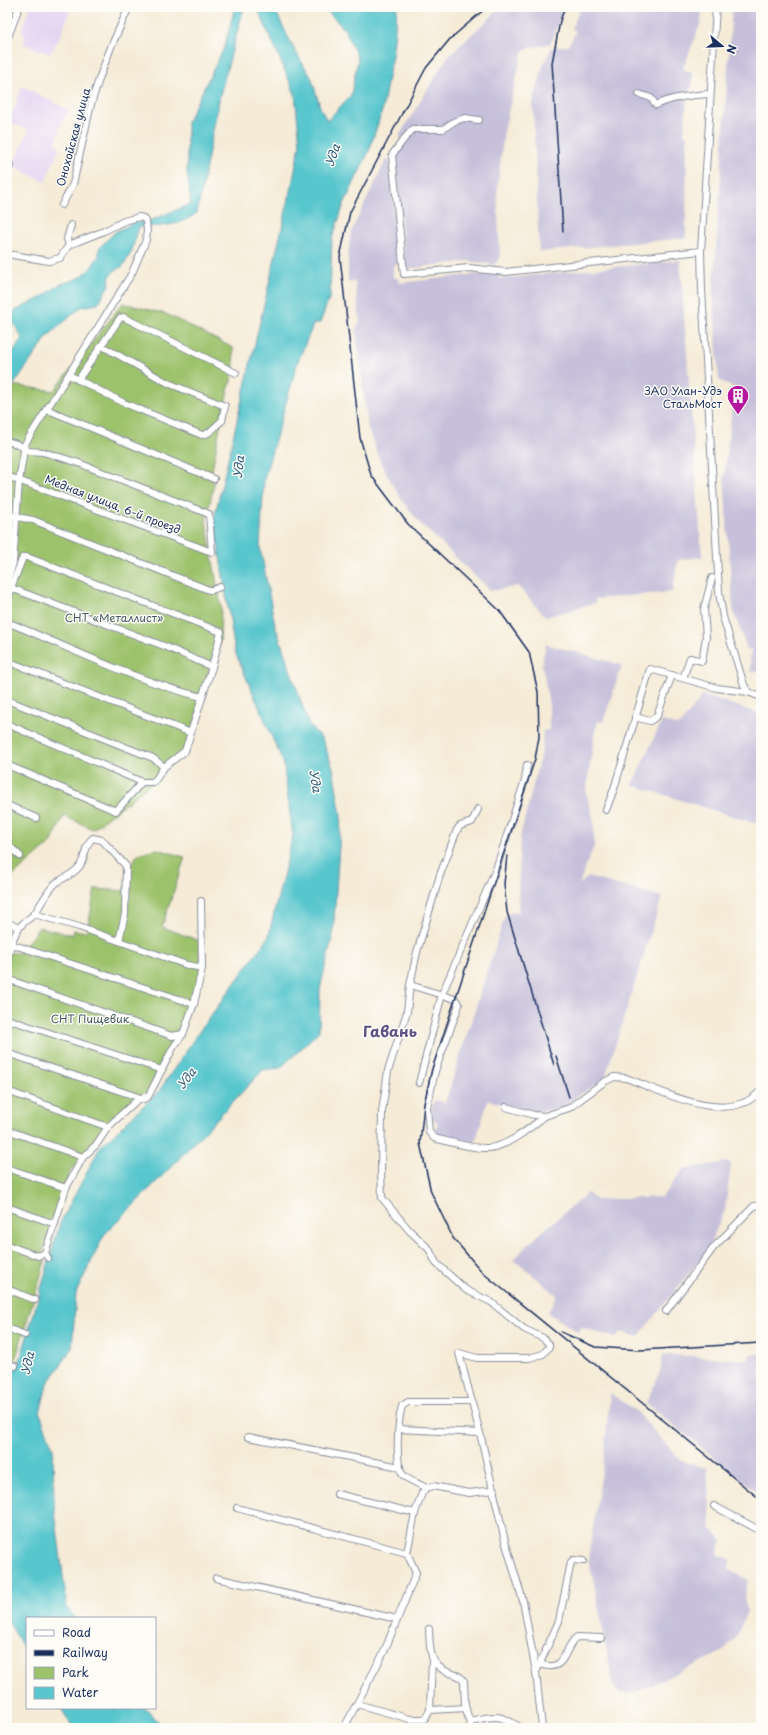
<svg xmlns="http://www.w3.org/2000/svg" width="768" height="1735" viewBox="0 0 768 1735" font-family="'Playpen Sans',sans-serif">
<rect width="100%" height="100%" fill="#fdfcf7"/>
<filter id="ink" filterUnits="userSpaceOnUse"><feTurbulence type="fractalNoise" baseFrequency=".025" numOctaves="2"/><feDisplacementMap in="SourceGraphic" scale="8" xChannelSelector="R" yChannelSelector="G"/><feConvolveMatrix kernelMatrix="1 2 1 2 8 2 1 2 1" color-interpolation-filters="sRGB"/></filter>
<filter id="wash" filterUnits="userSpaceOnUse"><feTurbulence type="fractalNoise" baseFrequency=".012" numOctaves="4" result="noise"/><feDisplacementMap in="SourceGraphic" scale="16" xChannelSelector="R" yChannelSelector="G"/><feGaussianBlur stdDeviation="0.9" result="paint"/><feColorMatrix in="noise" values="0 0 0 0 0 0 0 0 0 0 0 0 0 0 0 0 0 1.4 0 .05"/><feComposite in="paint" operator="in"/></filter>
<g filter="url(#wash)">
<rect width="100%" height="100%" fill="#f5ebd7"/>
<g fill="#e4d3f2">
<polygon points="30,7 71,7 59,40 56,43 50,54 24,44 24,33 21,32"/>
<polygon points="22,86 69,110 59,129 56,144 60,147 45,182 13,166 29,130 9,122"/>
</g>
<g fill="#c6c0da">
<polygon points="502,7 564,7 551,43 523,50 504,130 497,191 500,258 494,265 469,261 406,269 395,160 405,140 399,136 448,56"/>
<polygon points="580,7 702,7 701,22 683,69 693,73 692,85 687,96 684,135 687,135 686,238 539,252 533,102 543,66 552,47 568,46 576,31 572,29"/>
<polygon points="732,7 761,7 761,671 750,672 751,649 747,649 733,609 724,479 734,388 719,380 713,295"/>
<polygon points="387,158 390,161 398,264 393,265 393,278 398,278 399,283 477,274 497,274 499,279 680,260 702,557 678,560 672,592 595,599 595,603 546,617 518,586 491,591 418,521 402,500 382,466 368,429 356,329 360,322 355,282 348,282 348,255 351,232"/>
<polygon points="546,644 622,665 603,722 598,721 595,731 586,792 594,822 594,846 579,884 589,877 662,897 605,1078 560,1108 533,1113 488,1100 474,1146 434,1134 438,1122 434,1121 430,1113 435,1100 445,1103 505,916 510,913 519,912 518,907 520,838 542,749 543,731 549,730 549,705 542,664"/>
<polygon points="703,695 761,714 761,732 756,749 761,751 761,825 632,785 662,721 679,726"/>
<polygon points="726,1162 731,1164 725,1210 707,1251 638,1337 621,1332 615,1338 581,1327 578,1332 548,1313 557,1295 514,1260 527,1245 587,1193 596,1200 662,1197 684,1169"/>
<polygon points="663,1354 749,1360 750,1354 761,1354 761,1495 646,1403 660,1372"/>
<polygon points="610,1393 637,1412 681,1461 707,1468 711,1528 722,1540 717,1555 731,1559 728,1569 748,1580 744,1597 747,1611 736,1638 722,1652 632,1694 618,1692 613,1686 594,1582 588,1559 603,1465"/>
</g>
<g fill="#9dc26c" stroke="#5c7865">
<polygon points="123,303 166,314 233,348 234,369 223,410 211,476 214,484 206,521 221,607 220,641 187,745 153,782 93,829 64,816 51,843 7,881 7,390 11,385 54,391"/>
<polygon points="157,849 185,857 162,927 200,941 201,974 192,1000 147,1092 141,1094 107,1124 95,1144 83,1155 70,1172 41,1257 46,1258 14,1364 7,1374 7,953 20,953 39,927 73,935 74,930 87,932 95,889 129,891 130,866 138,854"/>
</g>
<g fill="#59c6cd" stroke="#3a7a96">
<path d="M 235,7 L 244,7 L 220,95 L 197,213 C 177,227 163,226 139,227 L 131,253 L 123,266 L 114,271 L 110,276 L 109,285 L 98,304 L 81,307 L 48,336 L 7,394 L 7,361 L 22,338 L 13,322 L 13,312 L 42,297 L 59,285 L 81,277 L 90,269 L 99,256 L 99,248 L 115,232 L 135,222 L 144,223 L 191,204 L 187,171 L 187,122 L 224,48 Z"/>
<polygon points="257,7 276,7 276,12 294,49 312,79 320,107 327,121 351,95 358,59 345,30 324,7 397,7 393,50 382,111 369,151 344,204 332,239 330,296 320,323 314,323 298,361 264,479 260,547 275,625 309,725 322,739 333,768 341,816 333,935 320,989 319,1031 301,1049 280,1068 263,1070 173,1165 104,1235 76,1293 72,1349 47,1385 40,1413 53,1449 54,1504 67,1608 75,1618 27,1618 27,1654 7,1619 7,1379 19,1364 60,1223 100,1147 159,1091 201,1029 268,938 293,835 283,762 235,652 214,519 292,185 300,144 295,94"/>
<polygon points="61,1708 145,1708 165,1728 73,1728"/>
</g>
</g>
<g filter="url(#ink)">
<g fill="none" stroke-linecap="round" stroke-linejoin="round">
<g stroke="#888d9a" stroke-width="8">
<g id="minor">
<polyline points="716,7 701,251 702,289 719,592 723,617 744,685 748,692 761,697"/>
<polyline points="7,40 19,7"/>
<path d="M 639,94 L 651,98 L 656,105 C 673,97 691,95 710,94"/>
<polyline points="479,120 465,118 455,121 443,129 413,129 404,139 392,155 404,274 469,268 505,272 701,251"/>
<polyline points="7,173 10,165"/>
<polyline points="62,205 73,184 91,104 99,79 111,47 129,7"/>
<polyline points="69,245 67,239 71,225"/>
<polyline points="7,254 49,261 60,258 69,245 104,231 124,221 139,217 143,218 146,221 147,231 146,240 132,273 25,444 19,481 13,563 7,583"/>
<path d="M 69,375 L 124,403 L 202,435 C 210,435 215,425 222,421 L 225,406 L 168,383 L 102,346"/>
<path d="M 78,380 C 92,359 106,339 120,318 L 123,317 L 236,373"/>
<polyline points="46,409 214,479"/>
<polyline points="7,441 17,444 29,451 43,452 76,462 209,514 212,552 7,476"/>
<polyline points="7,515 33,520 209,590 212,590 220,587"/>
<polyline points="7,604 11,588"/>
<path d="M 7,622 C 71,648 135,681 202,697"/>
<polyline points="7,661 191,733"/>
<polyline points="683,678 690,658 702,661 706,637 704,609 712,578"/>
<polyline points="7,700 153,758 164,767"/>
<polyline points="635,717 650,721 657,716 672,675"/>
<polyline points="7,724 142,782"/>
<polyline points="7,765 116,811 142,782 154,782 164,767 185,751 212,667 221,632 27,557 23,557 11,588 164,646 212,667"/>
<polyline points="7,805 36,818"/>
<polyline points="478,809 472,822 460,826 457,830 440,875 417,952 410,985 407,1012 388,1071 382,1112 381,1171 382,1198 409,1230 429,1249 436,1263 466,1290 491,1302 524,1329 543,1338 549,1344 549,1347 543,1354 529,1358 477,1358 459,1353 480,1433 505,1541 523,1601 536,1672 542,1728"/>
<polyline points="606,810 614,789 650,669 717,688 748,692"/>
<polyline points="7,844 20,856"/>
<polyline points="34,914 79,927 187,965 202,968"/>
<polyline points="7,922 19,928"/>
<polyline points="11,944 194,1004"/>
<path d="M 7,959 C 10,949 12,937 19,928 C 23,922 30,919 35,913 C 42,903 47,891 56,883 C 63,878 74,874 79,867 C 86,859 84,844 93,838 L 102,840 L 126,866 L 125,914 L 119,941"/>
<polyline points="7,979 172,1036 183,1034"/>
<path d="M 410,985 L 455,999 L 459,1005 L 435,1071 L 427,1108 L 429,1132 L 434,1138 C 451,1142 469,1148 486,1148 C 505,1149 530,1128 545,1116"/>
<polyline points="7,1019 162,1070"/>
<polyline points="7,1053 144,1099"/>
<polyline points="419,1083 442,994 496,869 525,780 527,765"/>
<polyline points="7,1091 108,1127"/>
<path d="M 506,1107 L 534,1115 L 545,1116 L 569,1108 L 604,1082 L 614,1077 L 626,1078 C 662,1091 730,1128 761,1090"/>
<polyline points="7,1130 83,1157"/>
<polyline points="7,1168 66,1188"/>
<polyline points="7,1207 55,1224"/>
<polyline points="7,1245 38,1256 45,1253"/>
<polyline points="48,1258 45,1253 66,1188 83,1157 96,1145 108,1127 137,1100 148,1097 173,1048 183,1034 194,1004 202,968 201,901"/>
<polyline points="7,1289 35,1300"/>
<polyline points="666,1311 714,1247 754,1206 761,1205"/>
<polyline points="7,1328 25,1335"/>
<polyline points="7,1363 15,1366"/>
<polyline points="399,1429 480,1433"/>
<polyline points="248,1437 400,1467"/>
<path d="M 426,1488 C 420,1484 410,1481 404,1476 C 394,1465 398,1420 402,1406 L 408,1402 L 472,1402"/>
<polyline points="337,1494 415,1513"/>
<polyline points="714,1506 761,1531"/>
<polyline points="237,1508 407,1553"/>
<polyline points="216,1578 397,1619"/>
<path d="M 429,1629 C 430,1646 428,1665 448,1672 C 454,1675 460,1674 464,1681 L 465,1705 L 471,1728"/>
<path d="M 540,1664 C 567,1674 563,1647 577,1637 L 601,1638"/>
<polyline points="536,1672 559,1621 571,1562 573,1560 583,1561"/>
<polyline points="357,1704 410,1719 425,1719 430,1710 466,1708"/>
<polyline points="430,1710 432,1659"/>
<path d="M 470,1721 C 496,1716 497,1713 521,1728"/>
<polyline points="344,1728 384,1652 416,1573 407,1553 415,1513 422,1493 426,1488 433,1486 469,1493 494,1490"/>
</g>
</g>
<use href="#minor" stroke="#fff" stroke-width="6"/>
<g stroke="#1b2f5e" stroke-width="1.5">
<polyline points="487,7 450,39 426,68 350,212 340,257 360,438 371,475 408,524 499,610 529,652 538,692 539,737 535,759 432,1069 424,1104 420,1143 431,1192 453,1238 483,1273 761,1500"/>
<polyline points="563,232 552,63 560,21 565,7"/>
<polyline points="507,856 504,884 507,912 554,1065"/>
<polyline points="556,1056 569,1097"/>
<polyline points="561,1332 595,1347 640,1350 761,1343"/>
</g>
</g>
</g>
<defs>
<g id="building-pin" transform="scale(1.15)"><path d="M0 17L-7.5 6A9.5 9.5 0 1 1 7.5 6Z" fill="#b5179e" stroke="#fdfcf7"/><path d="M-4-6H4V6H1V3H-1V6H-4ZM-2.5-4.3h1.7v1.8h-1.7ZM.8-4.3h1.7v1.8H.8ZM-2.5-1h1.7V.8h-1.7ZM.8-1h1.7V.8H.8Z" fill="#fff"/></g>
</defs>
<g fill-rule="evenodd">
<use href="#building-pin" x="738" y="396"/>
</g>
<g text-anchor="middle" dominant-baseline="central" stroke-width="3" stroke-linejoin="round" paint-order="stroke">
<g font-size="11" fill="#1b2f5e" stroke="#fdfcf7">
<text transform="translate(73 137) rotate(-75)">Онохойская улица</text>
<text transform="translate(113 504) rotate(21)">Медная улица, 6-й проезд</text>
</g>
<g font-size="11" fill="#1b2f5e" stroke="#fdfcf7" text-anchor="end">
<text x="722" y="390">ЗАО Улан-Удэ<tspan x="722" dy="13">СтальМост</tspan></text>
</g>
<g font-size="11" fill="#425b62" stroke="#fdfcf7">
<text x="114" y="617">СНТ «Металлист»</text>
<text x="90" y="1018">СНТ Пищевик</text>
</g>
<g font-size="12" font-style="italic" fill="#2e5c7f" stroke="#fdfcf7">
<text transform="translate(332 155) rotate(-71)">Уда</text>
<text transform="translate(238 467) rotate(-84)">Уда</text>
<text transform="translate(316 781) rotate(81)">Уда</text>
<text transform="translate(186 1078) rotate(-53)">Уда</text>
<text transform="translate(27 1363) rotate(-77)">Уда</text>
</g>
<g font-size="15" font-weight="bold" fill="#5e5382" stroke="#fdfcf7">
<text x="390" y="1030">Гавань</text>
</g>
</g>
<rect width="768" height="1735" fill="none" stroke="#fdfcf7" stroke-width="24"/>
<rect x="26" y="1617" width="130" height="92" fill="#fdfcf7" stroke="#a3aaba"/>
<rect x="34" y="1630" width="20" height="6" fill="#ffffff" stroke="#a3aaba"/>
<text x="62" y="1637" font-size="12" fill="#1b2f5e">Road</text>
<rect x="34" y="1650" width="20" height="6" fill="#1b2f5e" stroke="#a3aaba"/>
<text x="62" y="1657" font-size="12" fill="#1b2f5e">Railway</text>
<rect x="34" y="1667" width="20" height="12" fill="#9dc26c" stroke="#a3aaba"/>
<text x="62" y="1677" font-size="12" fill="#1b2f5e">Park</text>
<rect x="34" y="1687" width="20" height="12" fill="#59c6cd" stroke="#a3aaba"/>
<text x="62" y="1697" font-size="12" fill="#1b2f5e">Water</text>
<g transform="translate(722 46) rotate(109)" stroke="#fdfcf7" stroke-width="3" paint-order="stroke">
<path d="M0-3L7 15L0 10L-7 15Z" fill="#1b2f5e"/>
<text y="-6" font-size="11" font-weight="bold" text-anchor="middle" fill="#1b2f5e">N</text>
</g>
</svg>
